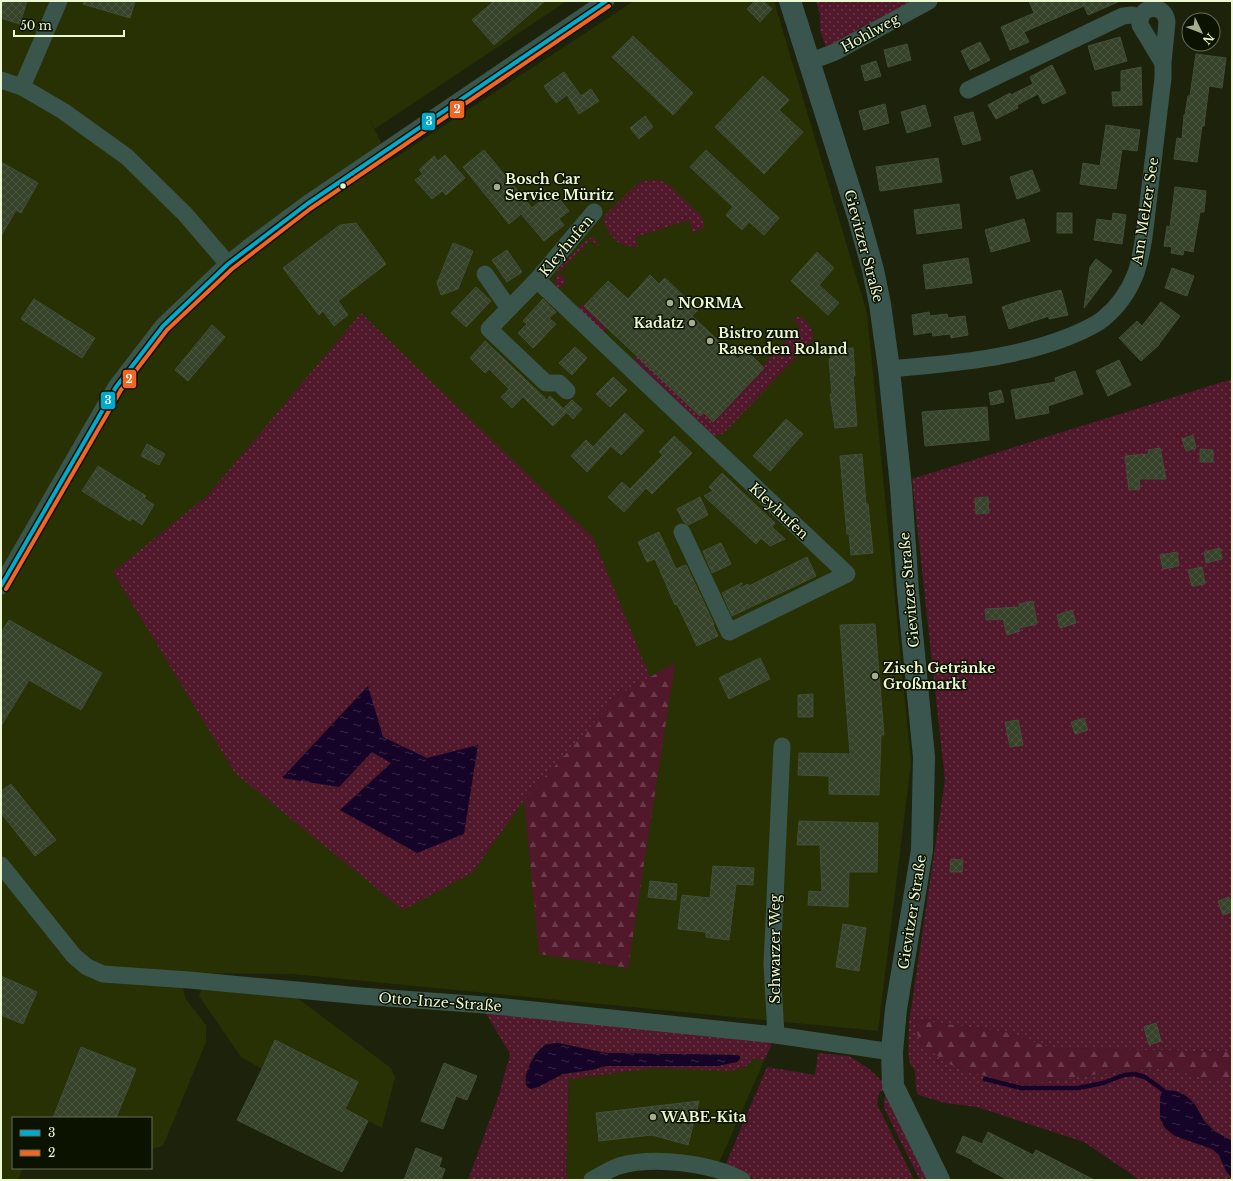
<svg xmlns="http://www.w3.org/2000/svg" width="1233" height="1181" viewBox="0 0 1233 1181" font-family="'Libre Baskerville',serif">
<defs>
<pattern id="grass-dots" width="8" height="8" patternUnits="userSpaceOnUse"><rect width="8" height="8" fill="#51182b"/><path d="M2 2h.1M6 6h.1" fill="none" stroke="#6a3a49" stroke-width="1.8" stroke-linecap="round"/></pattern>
<pattern id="forest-firs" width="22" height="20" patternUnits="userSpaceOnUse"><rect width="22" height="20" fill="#51182b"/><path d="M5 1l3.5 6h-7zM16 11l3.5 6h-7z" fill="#6a3a49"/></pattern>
<pattern id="water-ripples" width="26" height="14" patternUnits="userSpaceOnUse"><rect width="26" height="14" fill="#150328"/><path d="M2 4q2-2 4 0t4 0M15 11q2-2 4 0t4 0" fill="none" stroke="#372846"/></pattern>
<pattern id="building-cross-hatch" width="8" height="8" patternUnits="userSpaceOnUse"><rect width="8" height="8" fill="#36422a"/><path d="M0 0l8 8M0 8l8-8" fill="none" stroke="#4a553e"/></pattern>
</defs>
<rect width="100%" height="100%" fill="#1d220b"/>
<g fill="#273104">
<polygon points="1,1 567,1 375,129 367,114 390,161 634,1 774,1 867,313 911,763 878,1031 292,974 184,973 183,987 185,998 206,1025 206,1042 163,1146 151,1149 151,1118 13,1118 13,1168 23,1168 18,1180 1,1180"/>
<polygon points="202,988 296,997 391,1068 395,1077 382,1128 262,1069 241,1057 199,996"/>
<polygon points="754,1057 764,1061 718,1165 596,1169 582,1180 570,1180 566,1176 569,1079 655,1068 732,1071 747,1066"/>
</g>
<g fill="url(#grass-dots)" fill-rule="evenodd">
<polygon points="816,1 917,1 826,48 820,30 820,15"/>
<path d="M 653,180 L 661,181 L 669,185 L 702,217 L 705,226 L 704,228 L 693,232 L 689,220 L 635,237 L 638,247 C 632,246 626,246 621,244 C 614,241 603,225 603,217 L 635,186 L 643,181 Z"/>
<polygon points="593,237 600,245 600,247 591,240 559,273 567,281 558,290 578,309 582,304 607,328 600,335 555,287 555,283 559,268 588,239"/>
<polygon points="361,313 593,538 650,677 620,694 524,800 472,873 403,910 235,773 113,572 208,495"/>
<path d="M 795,317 L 801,317 C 808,324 816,330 812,340 L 726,431 L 722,434 L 713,436 L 630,363 L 637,356 L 700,416 L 703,412 L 713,421 L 764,368 L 762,366 L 800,327 L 793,319 Z"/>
<polygon points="1232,379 1232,1052 1051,1048 1005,1032 916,1020 915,1026 949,1064 973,1073 1023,1084 1124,1071 1169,1068 1214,1081 1225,1077 1232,1079 1232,1141 1216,1132 1205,1122 1195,1105 1183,1094 1160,1097 1160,1118 1165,1128 1175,1136 1212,1149 1219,1155 1226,1171 1232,1178 1232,1180 1140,1180 1084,1142 977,1107 945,1103 919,1095 916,1090 915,1071 910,1063 908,1053 909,1023 945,780 912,479"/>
<path d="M 484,1010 L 772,1039 L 771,1046 L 764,1061 L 754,1058 L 747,1066 L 732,1071 L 655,1068 L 569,1079 L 566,1175 L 570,1180 L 468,1180 L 499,1095 L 510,1054 ZM 558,1043 L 606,1053 L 737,1055 L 740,1056 L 718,1066 L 606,1066 L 591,1070 L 563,1074 L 538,1087 L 525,1077 C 530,1066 534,1051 545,1045 C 549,1044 554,1043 558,1043 Z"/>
<polygon points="818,1053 849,1056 868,1068 887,1086 879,1093 877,1104 914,1180 757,1180 725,1166 767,1067 815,1075"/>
<path d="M 887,1092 L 932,1180 L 920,1180 L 886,1112 C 883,1105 883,1100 887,1092 Z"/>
</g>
<g fill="url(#forest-firs)">
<polygon points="675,663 628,968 539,954 524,800 620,694"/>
<polygon points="916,1020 1005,1032 1051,1048 1232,1052 1232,1079 1225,1077 1214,1081 1169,1068 1124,1071 1023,1084 973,1073 949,1064 922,1045 919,1039 915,1026"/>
</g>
<g fill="url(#water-ripples)">
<polygon points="368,686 383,737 427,758 478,745 464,834 417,853 340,810 391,763 372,752 339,787 282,778"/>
<path d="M 558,1043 L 606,1053 L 737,1055 L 740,1056 L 740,1059 L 737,1062 L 718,1066 L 606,1066 L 591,1070 L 563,1074 L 538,1087 L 531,1089 L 527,1087 C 521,1077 535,1051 545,1045 C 549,1044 554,1043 558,1043 Z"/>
<path d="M 1163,1090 C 1177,1089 1188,1095 1196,1106 C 1199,1111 1202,1118 1206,1123 C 1213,1131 1223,1136 1232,1141 L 1232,1178 L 1226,1171 L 1219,1155 L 1212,1149 L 1175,1136 L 1165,1128 L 1160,1118 L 1160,1097 Z"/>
</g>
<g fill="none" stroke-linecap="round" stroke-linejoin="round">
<polyline stroke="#150328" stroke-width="4.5" points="985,1079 1021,1088 1078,1088 1103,1083 1124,1075 1134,1074 1145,1077 1163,1090"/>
</g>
<g fill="url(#building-cross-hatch)" stroke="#424e39">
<polygon points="1,1 27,1 20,24 1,18"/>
<polygon points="84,1 135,1 130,18 83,4"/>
<polygon points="494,1 545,1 494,45 472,20"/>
<polygon points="755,1 763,1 772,9 760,22 747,9"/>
<polygon points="1029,1 1120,1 1088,15 1084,6 1024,32 1029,42 1010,50 1001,27 1034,13"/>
<polygon points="633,36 693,93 673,115 612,57"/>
<polygon points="1120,37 1127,61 1095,70 1088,46"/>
<polygon points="980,42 990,60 970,70 961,51"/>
<polygon points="907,44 911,60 888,67 884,50"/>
<polygon points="1196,54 1226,58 1222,88 1209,86 1204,126 1202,126 1197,162 1174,159 1177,138 1182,139 1184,115 1185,115 1188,96 1190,96"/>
<polygon points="876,61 881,76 865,81 861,66"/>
<polygon points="1052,65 1066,93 1043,104 1038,94 1017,105 1018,108 996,119 988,105 1010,93 1011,95 1033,84 1030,77"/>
<polygon points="1141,67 1142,105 1113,106 1112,92 1121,92 1121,71"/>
<polygon points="564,72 581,96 591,89 599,101 579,114 567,95 556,103 544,86"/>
<polygon points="763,76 789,100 779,110 803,132 764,174 715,127"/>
<polygon points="885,104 889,123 864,130 859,111"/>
<polygon points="925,105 931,126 907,133 901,112"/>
<polygon points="973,112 981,140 963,145 954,117"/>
<polygon points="645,116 653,127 639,139 630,128"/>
<polygon points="1106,125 1140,130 1137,151 1122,149 1116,189 1080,184 1083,163 1100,166"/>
<polygon points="484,150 532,208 553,191 569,211 559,219 564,225 544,241 521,214 509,224 463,167"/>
<polygon points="706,150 779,218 764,235 749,222 742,230 726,215 733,207 690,167"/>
<polygon points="445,155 465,178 446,195 442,191 432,199 415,180 423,174 419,170 434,156 438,161"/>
<polygon points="938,158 942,182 880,191 876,167"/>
<polygon points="1,162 38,183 21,213 16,210 1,236"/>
<polygon points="1032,170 1040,191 1017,199 1010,177"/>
<polygon points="1175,187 1206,191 1204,212 1200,212 1193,252 1184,250 1183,255 1171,253 1172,247 1164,246 1167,226 1170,227"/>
<polygon points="959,204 962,228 917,234 914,210"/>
<rect x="1057" y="213" width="15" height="20"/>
<polygon points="1113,213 1126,215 1122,244 1094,240 1097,219 1112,221"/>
<polygon points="1024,219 1030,241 991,252 985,230"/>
<polygon points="356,223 386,264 338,301 348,315 334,326 323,311 319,315 283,268 340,225"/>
<polygon points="453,243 473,251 458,289 441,295 437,283"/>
<polygon points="507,250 522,272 507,282 492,260"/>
<polygon points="817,252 834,268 819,285 839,303 828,315 791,281"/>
<polygon points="968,258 972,283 926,289 923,265"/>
<polygon points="1096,259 1112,271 1084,308 1090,267"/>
<polygon points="1172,268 1194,276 1187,296 1165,288"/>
<polygon points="650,275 659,284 665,278 698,310 692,316 738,359 746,350 764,368 713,422 703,412 700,416 584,306 608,281 628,299"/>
<polygon points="476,287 491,301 466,327 451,313"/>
<polygon points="1061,290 1068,315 1049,319 1049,316 1009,329 1002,307 1023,300"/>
<polygon points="34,299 95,338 82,358 21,319"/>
<polygon points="543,299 556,312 549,318 556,324 533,348 518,333 527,324 523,321"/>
<polygon points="1161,302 1180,316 1159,344 1159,345 1141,361 1119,338 1137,321 1142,326"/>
<polygon points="929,312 930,316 947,314 948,318 965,316 968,335 951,338 950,334 933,336 932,332 914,335 912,315"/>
<polygon points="212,325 225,337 188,381 175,370"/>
<polygon points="485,341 547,400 550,396 567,412 553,426 523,397 512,408 501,397 509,389 489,369 485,373 470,358"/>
<polygon points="575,347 587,358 572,375 559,363"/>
<polygon points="853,348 855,376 853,376 857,426 835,428 830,394 832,394 829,359 831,359 830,350"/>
<polygon points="1119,360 1131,385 1108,396 1096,371"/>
<polygon points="1075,371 1083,394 1048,406 1049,413 1016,419 1011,390 1056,382 1055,378"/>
<polygon points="613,377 627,390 610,407 596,394"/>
<polygon points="1001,390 1004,402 991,405 989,393"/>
<polygon points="572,400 582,409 573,419 563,409"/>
<polygon points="987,407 989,440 925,446 922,412"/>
<polygon points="625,413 644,431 621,455 611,446 587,472 571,456 586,440 593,447"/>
<polygon points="786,419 803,434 770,471 753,456"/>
<polygon points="1193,435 1196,448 1186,451 1182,439"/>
<polygon points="674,436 692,453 652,494 646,488 624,512 608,497 622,482 630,489 663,455 659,452"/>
<polygon points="147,444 165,454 159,465 141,456"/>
<polygon points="1160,448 1166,479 1139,479 1140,489 1129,490 1125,456 1149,454 1148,450"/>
<polygon points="1200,449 1213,450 1213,462 1200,462"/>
<polygon points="862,454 866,504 868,504 873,553 851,555 849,534 847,534 840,456"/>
<polygon points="98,466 146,496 144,498 154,505 142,525 132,518 130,521 82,491"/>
<polygon points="722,473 775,523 772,527 785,539 770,546 761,538 756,544 704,496 713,491 709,487"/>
<polygon points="700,497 708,515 688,525 684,522 677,509"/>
<polygon points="988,497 989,513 976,514 975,498"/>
<polygon points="659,532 676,569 686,565 714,624 713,625 718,636 697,646 677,604 675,605 655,559 647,562 638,542"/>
<polygon points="721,543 731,564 712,573 703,551"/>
<polygon points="1220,548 1222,559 1206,563 1204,552"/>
<polygon points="1177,552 1179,566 1163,569 1160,555"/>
<polygon points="807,557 816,576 732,616 722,593 742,583 742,584 738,589 748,584 749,586"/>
<polygon points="1202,567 1205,584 1192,586 1188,570"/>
<polygon points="1033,601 1037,624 1019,628 1020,631 1007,635 1003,619 986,620 985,609 1020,607 1019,604"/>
<polygon points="1072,610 1076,623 1060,628 1057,615"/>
<polygon points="9,620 102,673 81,710 29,680 1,726 1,633"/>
<polygon points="875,624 884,735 881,735 879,795 829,794 829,776 798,775 799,753 850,754 840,625"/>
<polygon points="760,658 770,679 729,699 719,678"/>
<polygon points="813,694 813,717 798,717 798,695"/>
<polygon points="1084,718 1088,730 1075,734 1071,722"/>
<polygon points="1018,720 1023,745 1010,747 1005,722"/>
<polygon points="11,784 56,840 35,856 1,813 1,791"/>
<polygon points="799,821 878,823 877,872 849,872 848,907 808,905 809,891 822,892 820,845 797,845"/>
<polygon points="951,859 963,860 962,872 950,872"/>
<polygon points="713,866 754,868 753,885 736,884 729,940 706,937 706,932 678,929 682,895 710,898"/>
<polygon points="650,881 677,884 676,900 648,897"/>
<polygon points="1229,897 1232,906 1232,912 1223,915 1218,901"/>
<polygon points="843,924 866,928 859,971 836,967"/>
<polygon points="1,976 37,992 23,1024 1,1015"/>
<polygon points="1156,1023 1161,1041 1149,1045 1144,1027"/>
<polygon points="275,1040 358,1082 345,1109 368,1121 342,1172 237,1120 262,1069"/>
<polygon points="81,1047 136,1069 116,1118 53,1118"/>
<polygon points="444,1063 477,1076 467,1100 456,1096 443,1129 421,1121"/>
<polygon points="699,1101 688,1145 652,1135 599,1141 596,1113"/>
<polygon points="988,1132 1033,1155 1036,1150 1094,1180 1008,1180 972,1161 973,1160 956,1152 963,1136 982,1144"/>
<polygon points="416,1148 442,1158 439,1167 445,1169 441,1180 404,1180"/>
</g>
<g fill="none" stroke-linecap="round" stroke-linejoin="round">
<g stroke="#3a554c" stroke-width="17">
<polyline points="809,62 835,52 929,1"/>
<polyline points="1,80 22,87 63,111 127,157 185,214 228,264"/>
<polyline points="22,87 59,1"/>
<polyline points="968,90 1123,16 1132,15 1141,17"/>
<polyline points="485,274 503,300 510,307"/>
<polyline points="537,280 847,574 729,632 682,532"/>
<path d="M 889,369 C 949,364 1012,359 1068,337 C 1080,332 1093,327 1103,319 C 1118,307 1129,291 1136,273 C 1144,248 1146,220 1149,195 C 1154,156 1158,117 1163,78 L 1163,63 L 1167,22 C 1165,2 1138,5 1140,25 L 1163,63"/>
<polyline points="567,391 559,383 546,383 489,329 537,280 594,212"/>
<polyline points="1,586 116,387 163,326 228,264 249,247 307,204 606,1"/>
<polyline points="1,865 74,956 87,967 103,974 189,980 361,996 485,1005 776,1035 892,1052"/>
<polyline points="776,1035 772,964 782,746"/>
<path d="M 592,1180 C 601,1175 610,1169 619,1166 C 654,1156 711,1163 742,1180"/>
</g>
<polyline stroke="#39554e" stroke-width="22" points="790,1 859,219 873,270 880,304 889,369 901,487 908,592 924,757 922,850 896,1009 892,1052 893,1086 939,1180"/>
<g stroke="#0c1200" stroke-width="7">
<polyline id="bus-1" points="1,586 116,387 163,326 228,264 307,204 606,1"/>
</g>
<g stroke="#0c1200" stroke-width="7">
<polyline id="bus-2" points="6,589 121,390 167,330 232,269 310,209 609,6"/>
</g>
<use href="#bus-1" stroke="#00a9ce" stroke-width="4"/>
<use href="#bus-2" stroke="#f26522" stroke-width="4"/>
</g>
<circle fill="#ecf8d1" stroke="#0c1200" stroke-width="1.5" cx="343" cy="186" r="3.5"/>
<g fill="#a4ad8c" stroke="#0c1200" stroke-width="1.5">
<circle cx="497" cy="187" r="4"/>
<circle cx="670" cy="303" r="4"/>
<circle cx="692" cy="323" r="4"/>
<circle cx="710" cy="341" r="4"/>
<circle cx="875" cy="676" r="4"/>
<circle cx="653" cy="1117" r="4"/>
</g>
<g text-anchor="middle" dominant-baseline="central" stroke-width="3" stroke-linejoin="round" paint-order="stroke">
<g font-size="14" fill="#ecf8d1" stroke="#0c1200">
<text transform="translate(870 33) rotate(-29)">Hohlweg</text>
<text transform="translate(1145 211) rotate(-81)">Am Melzer See</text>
<text transform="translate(566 246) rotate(-50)">Kleyhufen</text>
<text transform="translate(864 246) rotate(75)">Gievitzer Straße</text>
<text transform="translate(779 511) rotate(43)">Kleyhufen</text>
<text transform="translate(909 590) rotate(-95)">Gievitzer Straße</text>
<text transform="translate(912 912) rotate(-81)">Gievitzer Straße</text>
<text transform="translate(775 949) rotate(-90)">Schwarzer Weg</text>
<text transform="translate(440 1002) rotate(4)">Otto-Inze-Straße</text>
</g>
<g font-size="14" font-weight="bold" fill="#ecf8d1" stroke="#0c1200" text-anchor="start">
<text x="505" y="179">Bosch Car<tspan x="505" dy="16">Service Müritz</tspan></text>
<text x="678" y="303">NORMA</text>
<text x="684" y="323" text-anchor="end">Kadatz</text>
<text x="718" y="333">Bistro zum<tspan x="718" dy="16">Rasenden Roland</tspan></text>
<text x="883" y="668">Zisch Getränke<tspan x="883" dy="16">Großmarkt</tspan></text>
<text x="661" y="1117">WABE-Kita</text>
</g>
</g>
<g stroke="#0c1200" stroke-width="1.5">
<rect x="449" y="100" width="16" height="19" rx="4" fill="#f26522"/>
<rect x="421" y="112" width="15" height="19" rx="4" fill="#00a9ce"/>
<rect x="122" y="369" width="15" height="20" rx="4" fill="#f26522"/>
<rect x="100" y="391" width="16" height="19" rx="4" fill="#00a9ce"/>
</g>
<g font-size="11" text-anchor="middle" font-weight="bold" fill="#fff">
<text x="457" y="113">2</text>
<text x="429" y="125">3</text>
<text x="129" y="383">2</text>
<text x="108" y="404">3</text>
</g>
<rect width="1233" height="1181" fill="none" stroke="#ecf8d1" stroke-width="4"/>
<rect x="12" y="1117" width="140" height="52" fill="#0c1200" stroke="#666e54"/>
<rect x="20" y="1130" width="20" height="6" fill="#00a9ce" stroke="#666e54"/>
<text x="48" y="1137" font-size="12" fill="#ecf8d1">3</text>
<rect x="20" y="1150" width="20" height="6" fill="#f26522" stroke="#666e54"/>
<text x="48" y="1157" font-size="12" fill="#ecf8d1">2</text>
<g transform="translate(1201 32) rotate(133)"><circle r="19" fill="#0c1200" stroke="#666e54"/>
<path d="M0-3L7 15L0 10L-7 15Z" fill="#a4ad8c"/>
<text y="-6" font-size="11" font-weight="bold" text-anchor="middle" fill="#ecf8d1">N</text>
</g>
<path d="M14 30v6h110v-6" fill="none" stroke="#ecf8d1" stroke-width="2"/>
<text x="20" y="30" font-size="12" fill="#ecf8d1" stroke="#0c1200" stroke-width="3" paint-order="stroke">50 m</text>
</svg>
